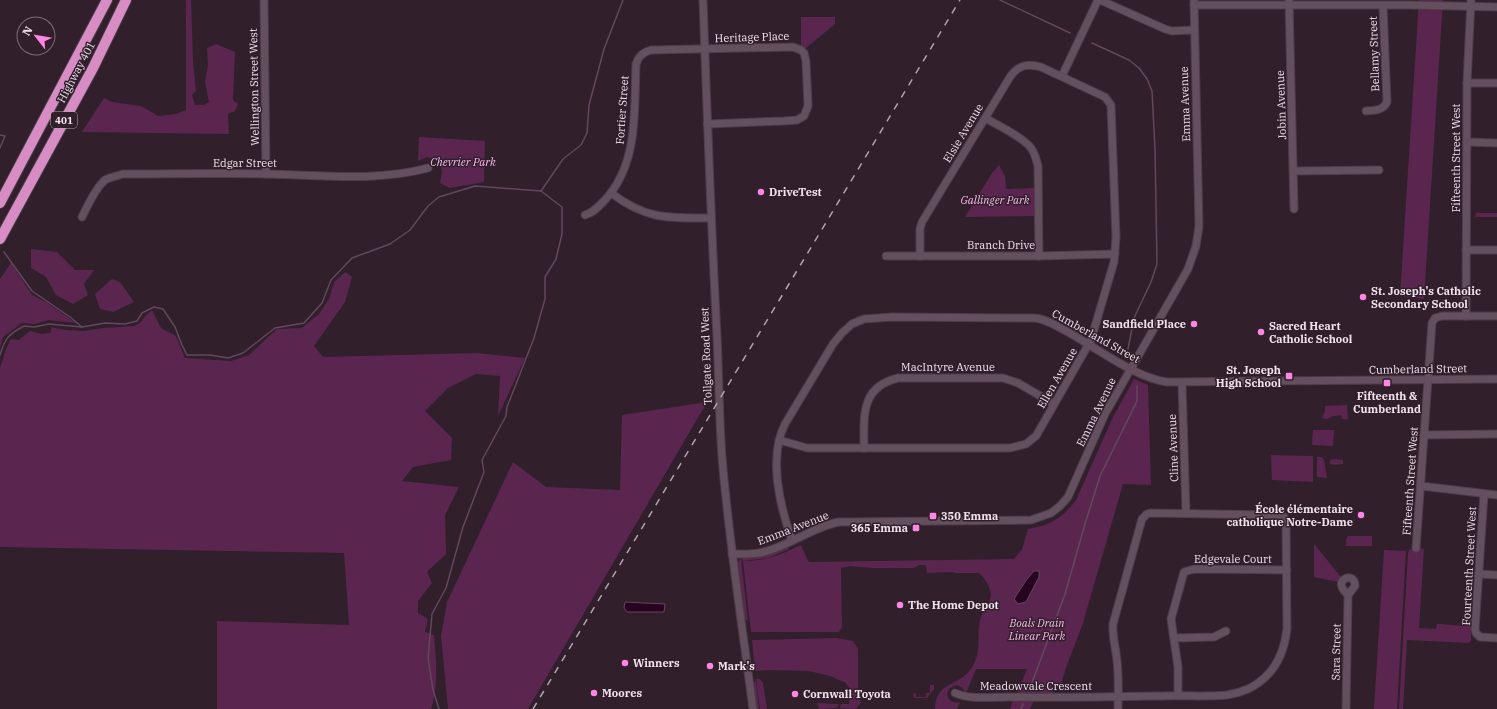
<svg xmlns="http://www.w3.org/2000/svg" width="1497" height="709" viewBox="0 0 1497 709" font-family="'IBM Plex Serif',serif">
<rect width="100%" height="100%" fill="#311f2c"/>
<g fill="#5a264f">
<polygon points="186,0 191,0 193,61 196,91 192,95 195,105 204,105 209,102 205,82 208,65 207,48 216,44 235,52 233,100 238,104 235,111 228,114 229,134 82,132 104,98 112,102 141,106 158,116 176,114 186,110"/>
<polygon points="1419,0 1443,0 1424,299 1400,296"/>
<polygon points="801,17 835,17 835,24 806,48 801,46"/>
<polygon points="419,137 485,141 484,182 450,188 440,183 442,171 439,161 427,157 418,161"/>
<polygon points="999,165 1005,176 1006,189 1034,188 1035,216 965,217 992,173"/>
<polygon points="1476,213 1497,213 1497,217 1475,217"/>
<polygon points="31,249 57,252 75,270 94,270 84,284 88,295 73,304 56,295 46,277 31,268"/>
<polygon points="11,263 32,295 46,302 76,323 49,320 34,324 22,323 3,337 0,348 0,279"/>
<path d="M 345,272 L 352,277 L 345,302 L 314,346 L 323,357 L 477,353 L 525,358 L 498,416 L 500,376 L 476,374 L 448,388 L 425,411 L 452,438 L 451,460 L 413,467 L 402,481 L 459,487 L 445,515 L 446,554 L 427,572 L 432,583 L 418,601 L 418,613 L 428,619 L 425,632 L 434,635 C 436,659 439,686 431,709 L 217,709 L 217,621 L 349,625 L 344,553 L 0,547 L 0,368 L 6,349 L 11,339 L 19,340 L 30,331 L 42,334 L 51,333 L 51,327 L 65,330 L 84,331 L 103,328 L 134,326 L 140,323 L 145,316 L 152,310 L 161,328 L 176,336 L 185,358 L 231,361 L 249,355 L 277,329 L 302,328 L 319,314 L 329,299 L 334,282 Z"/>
<polygon points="112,279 120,282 134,302 113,312 100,309 95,294"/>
<path d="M 1134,379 L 1148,385 L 1151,485 L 1123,484 L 1083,623 L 1067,665 L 1061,684 L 1054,690 L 1052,693 L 1017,694 L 1027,669 L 976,669 L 966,693 L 962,688 L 957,685 C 942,688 946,706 960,702 L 957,709 L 935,709 C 936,681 959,686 970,670 C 984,652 975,635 981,617 C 984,609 991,602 991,594 C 990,587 985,578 979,573 L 954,573 L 954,572 L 927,573 L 926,565 L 920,565 L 914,568 L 872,568 L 850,566 L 841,568 L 842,627 L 839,632 L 751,632 L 743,561 C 766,561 780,555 801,545 L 808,561 L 810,562 L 1014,559 L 1022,549 L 1028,529 C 1049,526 1064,517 1076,500 L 1113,417 Z"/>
<polygon points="707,402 528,709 448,709 441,636 447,602 513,462 546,487 620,490 622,415"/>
<polygon points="1347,405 1348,419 1342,419 1341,415 1334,416 1326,419 1322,418 1323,414 1325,412 1325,406"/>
<polygon points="1313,430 1334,430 1333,446 1312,445"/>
<polygon points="1271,455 1313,456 1313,482 1272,480"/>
<polygon points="1317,457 1322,457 1324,460 1327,478 1317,477"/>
<polygon points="1334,459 1343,460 1343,464 1334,465 1330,464 1330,460"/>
<polygon points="1348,536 1372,536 1372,546 1346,546 1346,540"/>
<polygon points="1314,544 1341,577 1338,582 1314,577"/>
<polygon points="788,546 789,549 768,558 742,561 742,557 768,555"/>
<polygon points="1420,548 1424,549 1419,628 1436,629 1437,624 1440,624 1464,626 1465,619 1472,620 1471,630 1470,632 1471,632 1471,640 1469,643 1407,640 1403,709 1399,709 1408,553 1410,549 1418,551"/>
<polygon points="1384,550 1406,551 1397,709 1374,709"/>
<polygon points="741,558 748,621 744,618 737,564"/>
<polygon points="836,638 853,641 858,649 858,694 861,703 855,709 840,708 841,704 849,704 850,689 846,683 830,676 809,671 768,670 755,671 752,640"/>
<polygon points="756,679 760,679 763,683 767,709 760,709"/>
<polygon points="756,681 759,709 756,709 753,683"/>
<polygon points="930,685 934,685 934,689 927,698 914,698 913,694 916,693 916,697 926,697 926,693 930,693"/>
<polygon points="1013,700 1034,700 1030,709 1010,709"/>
<polygon points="817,703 838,704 839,705 836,708 819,709"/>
</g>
<g fill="#270420" stroke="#63475d">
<polygon points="1034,571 1039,571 1039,577 1026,602 1018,604 1014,599 1027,579"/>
<polygon points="625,602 665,604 664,612 627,612 624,608"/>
</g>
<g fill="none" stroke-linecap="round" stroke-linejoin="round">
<g stroke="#63475d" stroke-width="1.5">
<polyline points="1000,0 1070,33"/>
<polyline points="1092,43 1129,60 1139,68 1147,79 1152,91 1155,149 1157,264 1151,282 1134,318 1128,349"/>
<polyline points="0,135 5,136 0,148"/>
<polyline points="541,191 563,159 581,145 587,133 589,105 604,49 623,0"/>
<polyline points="4,252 32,291 70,317 82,327"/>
<path d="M 0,355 C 5,338 9,334 24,326 L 34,327 L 49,324 L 82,327 L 105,323 L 125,324 L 137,321 L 142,313 L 154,307 L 163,309 L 175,327 L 182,345 L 187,355 L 210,355 L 228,358 L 243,353 L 275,328 L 304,323 L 322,303 L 331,280 L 352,258 L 390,244 L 410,230 L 428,206 L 439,197 L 475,186 L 541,191 L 562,207 L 562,234 L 556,259 L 545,277 L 545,299 L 534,338 L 507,407 L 506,416 L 482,460 L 484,472 L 463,527 L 446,588 L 432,614 L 428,658 L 433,690 L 439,709"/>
<polyline points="1030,688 1065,594 1085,524 1100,476 1137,401 1137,386"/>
<polyline points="1021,709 1023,704"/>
</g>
<g stroke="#4c3d48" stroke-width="9">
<g id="minor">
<polyline points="264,0 266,174"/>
<path d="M 703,0 C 707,112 711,224 717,336 C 719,376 719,417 722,457 C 729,541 742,625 753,709"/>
<polyline points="1100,0 1165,29 1172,31 1194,30"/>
<polyline points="1289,1 1294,209"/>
<polyline points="1194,5 1410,5 1497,7"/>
<polyline points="1062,76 1098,0"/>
<polyline points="1467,83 1497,83"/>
<path d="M 1366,111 C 1374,110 1383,111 1387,102 L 1383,6"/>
<path d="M 985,118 C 996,124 1023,137 1031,148 C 1035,153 1036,159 1038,166 L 1039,256"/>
<polyline points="1467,142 1497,143"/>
<polyline points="1294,171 1379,170"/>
<path d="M 611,193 C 647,220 668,218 711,218"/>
<path d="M 585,215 C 593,213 598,207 604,201 C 639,164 634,111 636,64 C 638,57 643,52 651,50 L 793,47 L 801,50 L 804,53 L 806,61 L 808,106 L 804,116 L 797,120 L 784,121 L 707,124"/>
<path d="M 82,217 C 87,207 96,187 105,180 C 110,177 117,176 123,174 C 171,174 219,173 267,174 C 321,175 375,182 428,168"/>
<polyline points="1466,250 1497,250"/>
<polyline points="886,256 1039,256 1115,254"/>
<polyline points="1466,316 1467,83 1471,0"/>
<polyline points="1182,383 1186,513"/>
<polyline points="1424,435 1497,434"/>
<path d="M 779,440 L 807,448 L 1010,448 L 1026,444 L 1036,436 L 1091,340 L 1114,262 L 1116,237 L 1111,105 L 1105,97 L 1041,67 C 1028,63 1018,65 1010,77 L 922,222 L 920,229 L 920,256"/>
<path d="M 864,448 C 864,417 860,387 898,378 L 1003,378 L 1018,383 L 1054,404"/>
<polyline points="1421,486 1497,495"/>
<polyline points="1484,494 1475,629 1476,633 1480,637 1497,638"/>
<path d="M 792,540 C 780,507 768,457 785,424 L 833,344 L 842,333 L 852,324 L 864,319 L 892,317 L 1033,318 C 1045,318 1056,326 1066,331 C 1097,348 1134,377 1167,382 L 1497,379"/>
<polyline points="1416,548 1432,323 1435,318 1442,316 1497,316"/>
<path d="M 732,554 C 744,554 756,555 767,551 C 792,544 813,527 839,522 L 1031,520 L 1051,513 L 1060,506 L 1068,497 L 1105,414 L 1188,269 L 1196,246 L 1199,226 L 1194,0"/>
<polyline points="1479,574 1497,575"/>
<polyline points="1174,638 1214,637 1226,631"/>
<path d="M 955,693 C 971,700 992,697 1009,697 C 1059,698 1108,697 1158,696 C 1180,695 1205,697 1227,695 C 1234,694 1241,692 1248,689 C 1273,677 1284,655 1287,629 L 1286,522 L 1284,517 L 1280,515 L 1150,513 L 1147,514 L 1142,519 L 1113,624 C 1112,637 1116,648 1117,661 C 1119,677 1118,693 1118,709"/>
<polyline points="1178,695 1178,667 1171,619 1184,572 1194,569 1287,570"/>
<path d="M 1346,709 L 1348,595 C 1346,593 1343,590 1342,587 C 1338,578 1355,572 1355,586 L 1348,595"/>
</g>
</g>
<g stroke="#4c3d48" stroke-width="12">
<g id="highway">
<polyline points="0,203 107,0"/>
<polyline points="0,239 93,68 126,0"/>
</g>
</g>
<use href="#minor" stroke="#634f5d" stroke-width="7"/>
<use href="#highway" stroke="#d78dc4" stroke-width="10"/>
<polyline stroke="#b2a3ae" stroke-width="1.5" stroke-dasharray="7 7" stroke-linecap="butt" points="533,709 960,0"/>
</g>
<g fill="#fd86e2" stroke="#311f2c" stroke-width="1.5">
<circle cx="761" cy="192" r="4"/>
<circle cx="1363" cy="297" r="4"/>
<circle cx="1194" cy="324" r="4"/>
<circle cx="1261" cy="332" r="4"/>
<rect x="1285" y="372" width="8" height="8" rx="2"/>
<rect x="1383" y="379" width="8" height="8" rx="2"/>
<circle cx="1361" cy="515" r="4"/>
<rect x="929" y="512" width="8" height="8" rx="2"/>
<rect x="912" y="524" width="8" height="8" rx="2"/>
<circle cx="900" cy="605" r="4"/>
<circle cx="625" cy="663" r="4"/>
<circle cx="710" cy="666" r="4"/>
<circle cx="594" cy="693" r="4"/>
<circle cx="795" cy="694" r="4"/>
</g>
<g text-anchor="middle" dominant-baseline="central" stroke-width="3" stroke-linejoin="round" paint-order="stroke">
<rect fill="#311f2c" stroke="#b6a8b2" stroke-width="1" x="51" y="112" width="26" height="16" rx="3"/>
<g font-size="10" font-weight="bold" fill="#efe2eb">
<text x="64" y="120">401</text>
</g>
<g font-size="11" fill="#efe2eb" stroke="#311f2c">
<text transform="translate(752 37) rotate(-2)">Heritage Place</text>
<text transform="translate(1374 54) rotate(-92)">Bellamy Street</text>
<text transform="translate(76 72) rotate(-62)">Highway 401</text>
<text transform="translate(254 87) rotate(-91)">Wellington Street West</text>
<text transform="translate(1185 104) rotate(-92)">Emma Avenue</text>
<text transform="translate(1281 105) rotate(-92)">Jobin Avenue</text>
<text transform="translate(622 110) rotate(-86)">Fortier Street</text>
<text transform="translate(963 133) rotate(-59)">Elsie Avenue</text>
<text transform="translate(1456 158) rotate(-90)">Fifteenth Street West</text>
<text x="245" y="163">Edgar Street</text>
<text x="1001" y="245">Branch Drive</text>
<text transform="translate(1096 336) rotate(29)">Cumberland Street</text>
<text transform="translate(706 356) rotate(-92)">Tollgate Road West</text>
<text x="948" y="367">MacIntyre Avenue</text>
<text transform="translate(1418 369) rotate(-1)">Cumberland Street</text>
<text transform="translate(1057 378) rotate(-60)">Ellen Avenue</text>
<text transform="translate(1096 412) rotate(-64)">Emma Avenue</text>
<text transform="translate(1173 448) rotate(-92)">Cline Avenue</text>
<text transform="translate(1410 481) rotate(-86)">Fifteenth Street West</text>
<text transform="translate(793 528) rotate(-21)">Emma Avenue</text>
<text x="1233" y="559">Edgevale Court</text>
<text transform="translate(1469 566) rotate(-87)">Fourteenth Street West</text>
<text transform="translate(1336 652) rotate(-89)">Sara Street</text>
<text x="1036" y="686">Meadowvale Crescent</text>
</g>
<g font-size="11" font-style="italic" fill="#f7bae7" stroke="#311f2c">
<text x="463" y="162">Chevrier Park</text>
<text x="995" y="200">Gallinger Park</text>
<text x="1037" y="623">Boals Drain<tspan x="1037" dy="13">Linear Park</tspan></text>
</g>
<g font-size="11" font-weight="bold" fill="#efe2eb" stroke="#311f2c" text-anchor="start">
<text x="769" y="192">DriveTest</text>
<text x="1371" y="291">St. Joseph's Catholic<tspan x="1371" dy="13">Secondary School</tspan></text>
<text x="1186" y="324" text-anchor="end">Sandfield Place</text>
<text x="1269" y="326">Sacred Heart<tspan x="1269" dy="13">Catholic School</tspan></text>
<text x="1281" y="370" text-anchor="end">St. Joseph<tspan x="1281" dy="13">High School</tspan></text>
<text x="1387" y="396" text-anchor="middle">Fifteenth &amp;<tspan x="1387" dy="13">Cumberland</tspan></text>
<text x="1353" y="509" text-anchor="end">École élémentaire<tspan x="1353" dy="13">catholique Notre-Dame</tspan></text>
<text x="941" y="516">350 Emma</text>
<text x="908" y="528" text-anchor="end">365 Emma</text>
<text x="908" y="605">The Home Depot</text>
<text x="633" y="663">Winners</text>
<text x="718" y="666">Mark's</text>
<text x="602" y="693">Moores</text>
<text x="803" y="694">Cornwall Toyota</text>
</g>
</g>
<g transform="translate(36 36) rotate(301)"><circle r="19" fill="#311f2c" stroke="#7d6d78"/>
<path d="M0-3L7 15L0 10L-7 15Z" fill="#fd86e2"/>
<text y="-6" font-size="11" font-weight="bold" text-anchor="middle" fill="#efe2eb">N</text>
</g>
</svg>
